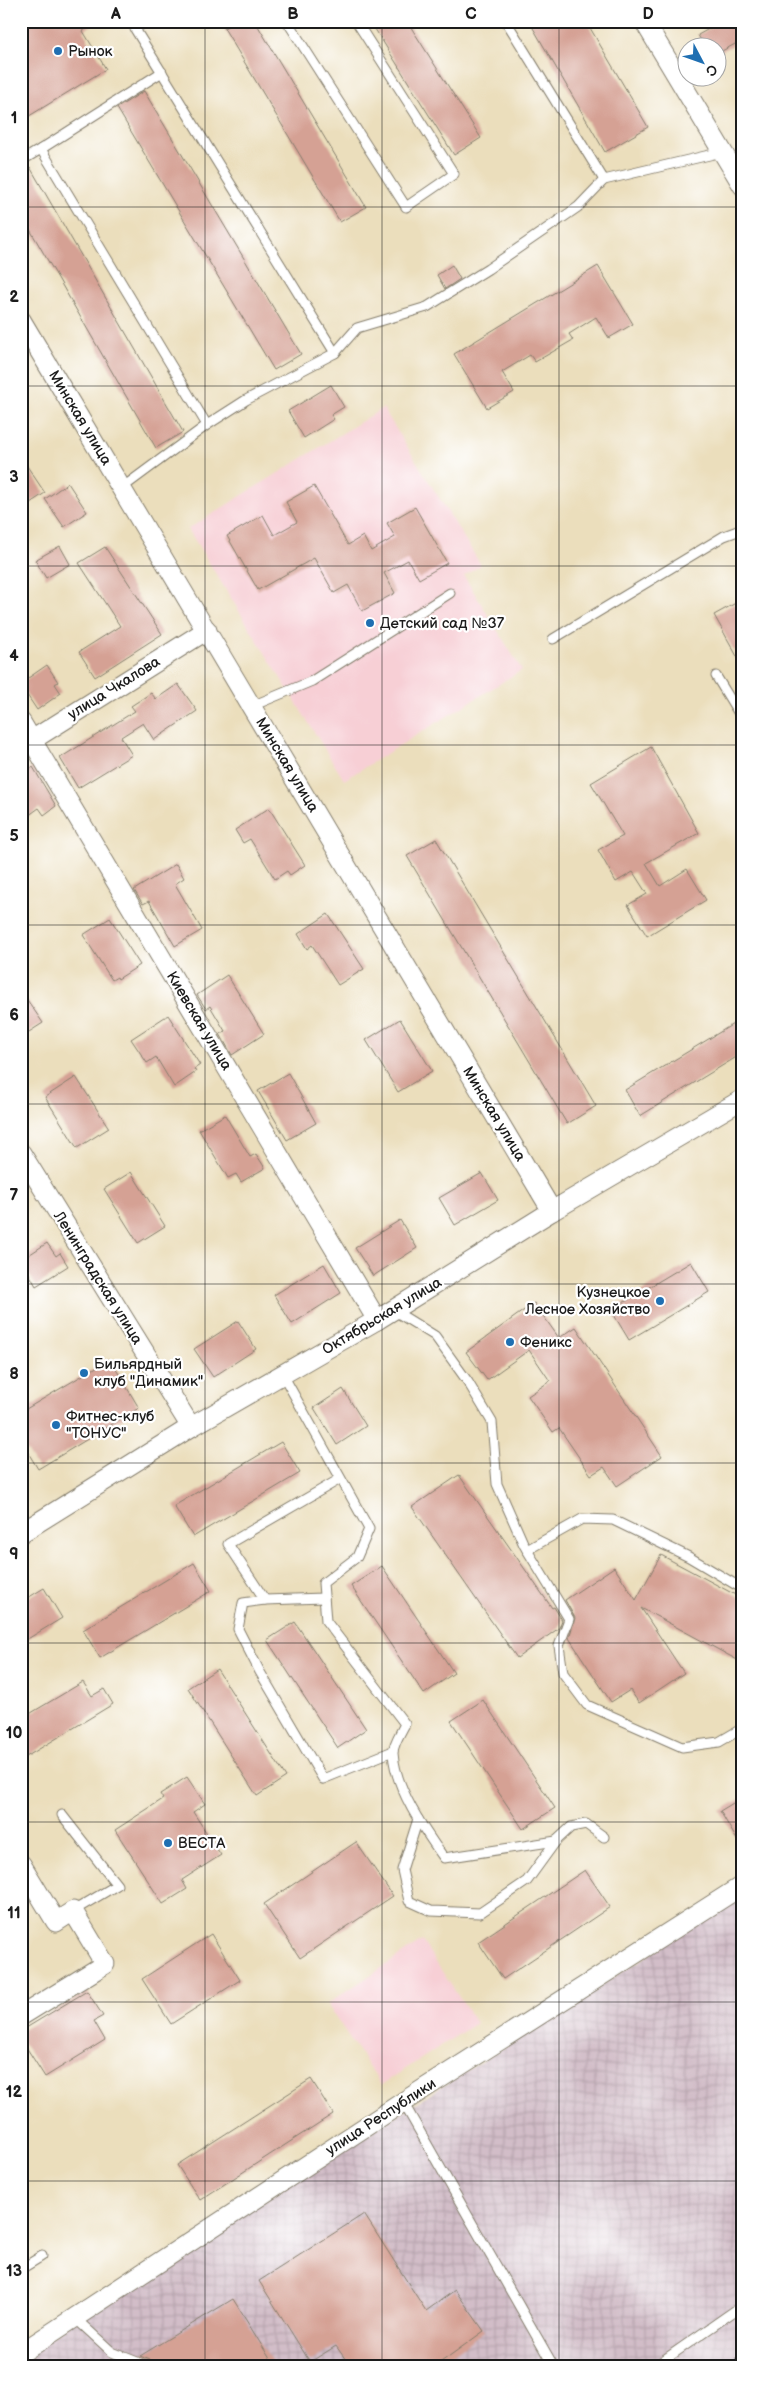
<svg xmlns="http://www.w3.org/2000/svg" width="764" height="2388" viewBox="0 0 764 2388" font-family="'Balsamiq Sans',sans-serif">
<defs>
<pattern id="industrial-grid" width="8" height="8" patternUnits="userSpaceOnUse" patternTransform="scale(1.25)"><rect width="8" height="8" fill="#d2bdc8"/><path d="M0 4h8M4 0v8" fill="none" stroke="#b4a2ab"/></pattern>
</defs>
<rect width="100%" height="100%" fill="#fff"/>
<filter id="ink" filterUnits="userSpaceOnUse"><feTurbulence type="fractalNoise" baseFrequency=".02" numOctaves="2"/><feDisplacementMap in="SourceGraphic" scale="10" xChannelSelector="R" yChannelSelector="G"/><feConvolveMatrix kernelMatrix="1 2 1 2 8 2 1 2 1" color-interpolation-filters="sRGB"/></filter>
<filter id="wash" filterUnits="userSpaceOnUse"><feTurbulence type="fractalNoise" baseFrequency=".0096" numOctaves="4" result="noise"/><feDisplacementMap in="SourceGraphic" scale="20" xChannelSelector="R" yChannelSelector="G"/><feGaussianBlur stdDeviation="1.12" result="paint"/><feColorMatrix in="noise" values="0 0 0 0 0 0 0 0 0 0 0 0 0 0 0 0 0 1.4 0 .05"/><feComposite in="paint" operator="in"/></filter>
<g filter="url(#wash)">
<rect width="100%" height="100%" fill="#ebdebc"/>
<g fill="#f7cfd5">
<polygon points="383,408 481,565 464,576 522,670 344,780 188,529"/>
<polygon points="422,1941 476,2023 381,2085 327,2004"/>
</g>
<polygon fill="url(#industrial-grid)" points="743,1895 743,2367 21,2367 21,2355"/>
<g id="blocks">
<g fill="#d5a194">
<polygon points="21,21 98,21 83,31 106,69 21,121"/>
<polygon points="236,21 255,21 366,207 340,222 224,28"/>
<polygon points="370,21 407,21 481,138 454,155"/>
<polygon points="529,21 586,21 648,127 605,152"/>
<polygon points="723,21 733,21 743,40 716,54 716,48 705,48 698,35"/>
<polygon points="144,91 301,354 274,370 117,108"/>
<polygon points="30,167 183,432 156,448 21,214 21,172"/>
<polygon points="452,265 460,279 445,289 437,275"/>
<polygon points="598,266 633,324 609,338 596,317 569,334 573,340 535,362 530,355 502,372 514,392 487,408 454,354"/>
<polygon points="331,385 344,407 331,415 334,419 304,438 288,411"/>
<polygon points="21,457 45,493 21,509"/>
<polygon points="68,483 87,512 64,527 45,499"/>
<polygon points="314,486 348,545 363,536 371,551 395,537 387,523 415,507 447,563 419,579 408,560 384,573 395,593 362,611 348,585 334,593 314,558 258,590 227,536 263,515 274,535 297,522 286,502"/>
<polygon points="60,546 70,564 46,578 35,560"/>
<polygon points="105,547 162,634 95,677 79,652 120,626 79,563"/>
<polygon points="743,599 743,667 714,615"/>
<polygon points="47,665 58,682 55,684 61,693 37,710 21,686 21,683"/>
<polygon points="178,684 197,711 154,740 143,723 121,737 132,755 78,788 60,758 135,711 131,706 151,693 156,699"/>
<polygon points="651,747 699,833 646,863 660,886 687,869 706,900 647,936 628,905 647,894 633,872 616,882 598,850 623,836 591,783"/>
<polygon points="33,767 56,806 44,815 39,808 21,821 21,775"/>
<polygon points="269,808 305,865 290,875 287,871 275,879 250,839 243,843 235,830"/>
<polygon points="436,839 596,1106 567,1124 407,856"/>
<polygon points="176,864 184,878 175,884 202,930 175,946 149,901 143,904 134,890"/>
<polygon points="328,914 364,969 338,985 312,945 307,949 298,934"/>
<polygon points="110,918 140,965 118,979 117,977 112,980 83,935"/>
<polygon points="227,975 264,1034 232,1055 220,1034 225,1031 210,1006 206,1009 197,995"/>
<polygon points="21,991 43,1023 21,1037"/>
<polygon points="168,1015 200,1065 194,1069 196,1072 174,1087 156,1057 147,1063 131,1039"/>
<polygon points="743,1018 743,1053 640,1116 625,1090"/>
<polygon points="400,1019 432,1071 398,1092 366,1040"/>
<polygon points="288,1073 316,1123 287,1140 258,1091"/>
<polygon points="76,1077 109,1128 77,1148 45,1097"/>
<polygon points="225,1115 250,1157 256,1154 265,1168 241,1182 236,1174 228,1178 199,1130"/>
<polygon points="131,1172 165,1226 138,1243 104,1189"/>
<polygon points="482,1173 498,1200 455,1225 439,1198"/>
<polygon points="400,1220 417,1248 373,1276 355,1248"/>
<polygon points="47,1243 56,1256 60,1253 68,1266 36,1286 21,1260"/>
<polygon points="691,1262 709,1292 629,1340 611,1310"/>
<polygon points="324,1264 341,1293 292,1324 274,1295"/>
<polygon points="534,1303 559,1338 576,1327 662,1456 617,1486 604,1467 591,1475 559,1428 553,1432 528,1396 550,1381 529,1350 487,1380 466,1352"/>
<polygon points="238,1321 256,1349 213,1377 194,1349"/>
<polygon points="110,1359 139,1408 38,1469 21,1441 21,1412"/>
<polygon points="343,1389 366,1426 337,1445 314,1408"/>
<polygon points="281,1442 300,1473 193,1537 174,1506"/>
<polygon points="459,1475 552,1608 554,1607 562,1620 559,1628 517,1658 412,1507"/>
<polygon points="661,1555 743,1599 743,1663 641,1608 684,1673 639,1703 630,1690 611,1702 569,1638 575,1618 565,1600 614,1567 636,1600"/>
<polygon points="194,1563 211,1591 100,1658 83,1630"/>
<polygon points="382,1566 454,1673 424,1694 351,1586"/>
<polygon points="44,1588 62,1618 21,1643 21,1602"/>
<polygon points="295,1622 366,1729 338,1748 267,1640"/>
<polygon points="217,1669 286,1777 257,1796 188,1688"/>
<polygon points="83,1682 92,1696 104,1689 113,1704 21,1760 21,1719"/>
<polygon points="483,1700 555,1808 523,1829 451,1721"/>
<polygon points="187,1777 205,1804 193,1812 221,1855 182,1880 187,1889 163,1904 115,1830 163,1799 160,1794"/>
<polygon points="743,1797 743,1850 720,1811"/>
<polygon points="356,1842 393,1896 300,1958 264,1904"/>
<polygon points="585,1870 610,1907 503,1979 478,1942"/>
<polygon points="211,1934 240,1980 171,2024 142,1979"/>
<polygon points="87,1991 103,2016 94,2021 105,2040 45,2077 21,2039 21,2031"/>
<polygon points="311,2079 333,2114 200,2200 177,2165"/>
<polygon points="364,2214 426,2311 455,2290 484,2331 434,2367 351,2367 336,2346 310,2362 259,2281"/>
<polygon points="233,2299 275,2367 156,2367 153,2361 140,2356"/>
</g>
</g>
</g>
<g filter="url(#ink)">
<use href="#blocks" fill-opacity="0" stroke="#847d6c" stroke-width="1"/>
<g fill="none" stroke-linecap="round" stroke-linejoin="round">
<g stroke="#847d6c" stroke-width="11">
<g id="service">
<polyline points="287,21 406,207 454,174 356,21"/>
<polyline points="506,21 604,180 722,152"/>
<polyline points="41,149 162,72"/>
<polyline points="21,161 41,149 207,425"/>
<polyline points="335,353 357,328 427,307 488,269 578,207 604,180"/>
<polyline points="122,488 207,425 246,400 335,353 135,29 147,21"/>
<polyline points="553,639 724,536 743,529"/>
<polyline points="716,676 743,720"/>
<polyline points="252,706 312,681 450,593"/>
<polyline points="393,1310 435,1336 468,1382 492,1422 497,1484 524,1545 569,1619 559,1646 563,1673 587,1705 682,1747 719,1742 743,1728"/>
<path d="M 283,1375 L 369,1529 L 357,1557 L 323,1583 L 326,1621 L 405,1724 C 401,1732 393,1744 393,1753 C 395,1788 424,1830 444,1858 L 556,1841"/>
<polyline points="527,1550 582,1519 613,1520 689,1557 743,1589"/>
<polyline points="324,1598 265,1600 243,1603 238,1629 260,1672 323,1779 393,1751"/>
<polyline points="265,1600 228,1544 340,1479"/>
<polyline points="62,1815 117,1885 73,1911"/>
<polyline points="418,1819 402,1870 409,1901 431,1911 480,1913 527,1881 556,1841 571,1827 586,1824 604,1837"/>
<polyline points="403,2102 554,2367"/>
<polyline points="21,2269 42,2256"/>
<polyline points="75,2318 112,2352 150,2367"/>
<polyline points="654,2367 743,2305"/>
</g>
</g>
<g stroke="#847d6c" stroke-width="21">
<g id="minor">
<polyline points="644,21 743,186"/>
<polyline points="21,320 552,1211"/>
<polyline points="21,722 377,1320"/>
<polyline points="21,747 207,630"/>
<polyline points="21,1153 191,1427"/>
<polyline points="21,1533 191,1427 377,1320 552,1211 743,1099"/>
<polyline points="21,1864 56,1922 73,1911 105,1964 21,2016"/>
<polyline points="21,2353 403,2102 743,1885"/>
</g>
</g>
<use href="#service" stroke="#fff" stroke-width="9"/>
<use href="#minor" stroke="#fff" stroke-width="19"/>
<polyline stroke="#1c1c1c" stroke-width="4" stroke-dasharray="8 4" stroke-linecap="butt" points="727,2367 743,2355"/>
</g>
</g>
<path fill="none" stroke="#1c1c1c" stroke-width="1" stroke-opacity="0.55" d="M 205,21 L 205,2367M 382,21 L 382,2367M 559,21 L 559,2367M 21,207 L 743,207M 21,386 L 743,386M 21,566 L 743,566M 21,745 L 743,745M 21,925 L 743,925M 21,1104 L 743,1104M 21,1284 L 743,1284M 21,1463 L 743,1463M 21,1643 L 743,1643M 21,1822 L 743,1822M 21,2002 L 743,2002M 21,2181 L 743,2181"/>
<g fill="#1f6fb2" stroke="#fff" stroke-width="2">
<circle cx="58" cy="51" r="5"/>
<circle cx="370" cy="623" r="5"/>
<circle cx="660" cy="1301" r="5"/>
<circle cx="510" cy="1342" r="5"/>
<circle cx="84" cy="1373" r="5"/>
<circle cx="56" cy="1425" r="5"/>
<circle cx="168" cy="1843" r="5"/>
</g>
<g text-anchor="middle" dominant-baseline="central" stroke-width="4.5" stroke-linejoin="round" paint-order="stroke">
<g font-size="15" fill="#1c1c1c" stroke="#fff" text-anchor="start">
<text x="68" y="51">Рынок</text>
<text x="380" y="623">Детский сад №37</text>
<text x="650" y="1292" text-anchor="end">Кузнецкое<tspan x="650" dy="17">Лесное Хозяйство</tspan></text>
<text x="520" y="1342">Феникс</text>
<text x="94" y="1364">Бильярдный<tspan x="94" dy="17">клуб "Динамик"</tspan></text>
<text x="66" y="1416">Фитнес-клуб<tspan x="66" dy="17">"ТОНУС"</tspan></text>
<text x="178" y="1843">ВЕСТА</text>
</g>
<g font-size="15" fill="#1c1c1c" stroke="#fff">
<text transform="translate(80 418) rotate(59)">Минская улица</text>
<text transform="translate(114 688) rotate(-32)">улица Чкалова</text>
<text transform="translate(287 765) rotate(59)">Минская улица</text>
<text transform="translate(199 1021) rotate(59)">Киевская улица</text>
<text transform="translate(494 1114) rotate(59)">Минская улица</text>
<text transform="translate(98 1278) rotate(58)">Ленинградская улица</text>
<text transform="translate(382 1316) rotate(-31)">Октябрьская улица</text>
<text transform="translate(381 2117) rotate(-33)">улица Республики</text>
</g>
</g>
<rect width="764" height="2388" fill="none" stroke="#fff" stroke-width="55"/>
<g transform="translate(702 62) rotate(131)"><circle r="24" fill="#ffffff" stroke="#a4a4a4"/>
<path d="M0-4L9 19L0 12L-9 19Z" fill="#1f6fb2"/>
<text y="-8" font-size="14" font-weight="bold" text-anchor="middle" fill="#1c1c1c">С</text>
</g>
<rect x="28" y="28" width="708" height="2332" fill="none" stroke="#1c1c1c" stroke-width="2"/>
<g font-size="16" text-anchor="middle" font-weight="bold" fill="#1c1c1c">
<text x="116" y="19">A</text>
<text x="293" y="19">B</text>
<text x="471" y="19">C</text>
<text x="648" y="19">D</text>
<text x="14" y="123">1</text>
<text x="14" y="302">2</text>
<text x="14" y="482">3</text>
<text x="14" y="661">4</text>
<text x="14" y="841">5</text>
<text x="14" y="1020">6</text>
<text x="14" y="1200">7</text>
<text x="14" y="1379">8</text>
<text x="14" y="1559">9</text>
<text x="14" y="1738">10</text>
<text x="14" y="1918">11</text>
<text x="14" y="2097">12</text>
<text x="14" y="2276">13</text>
</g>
</svg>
